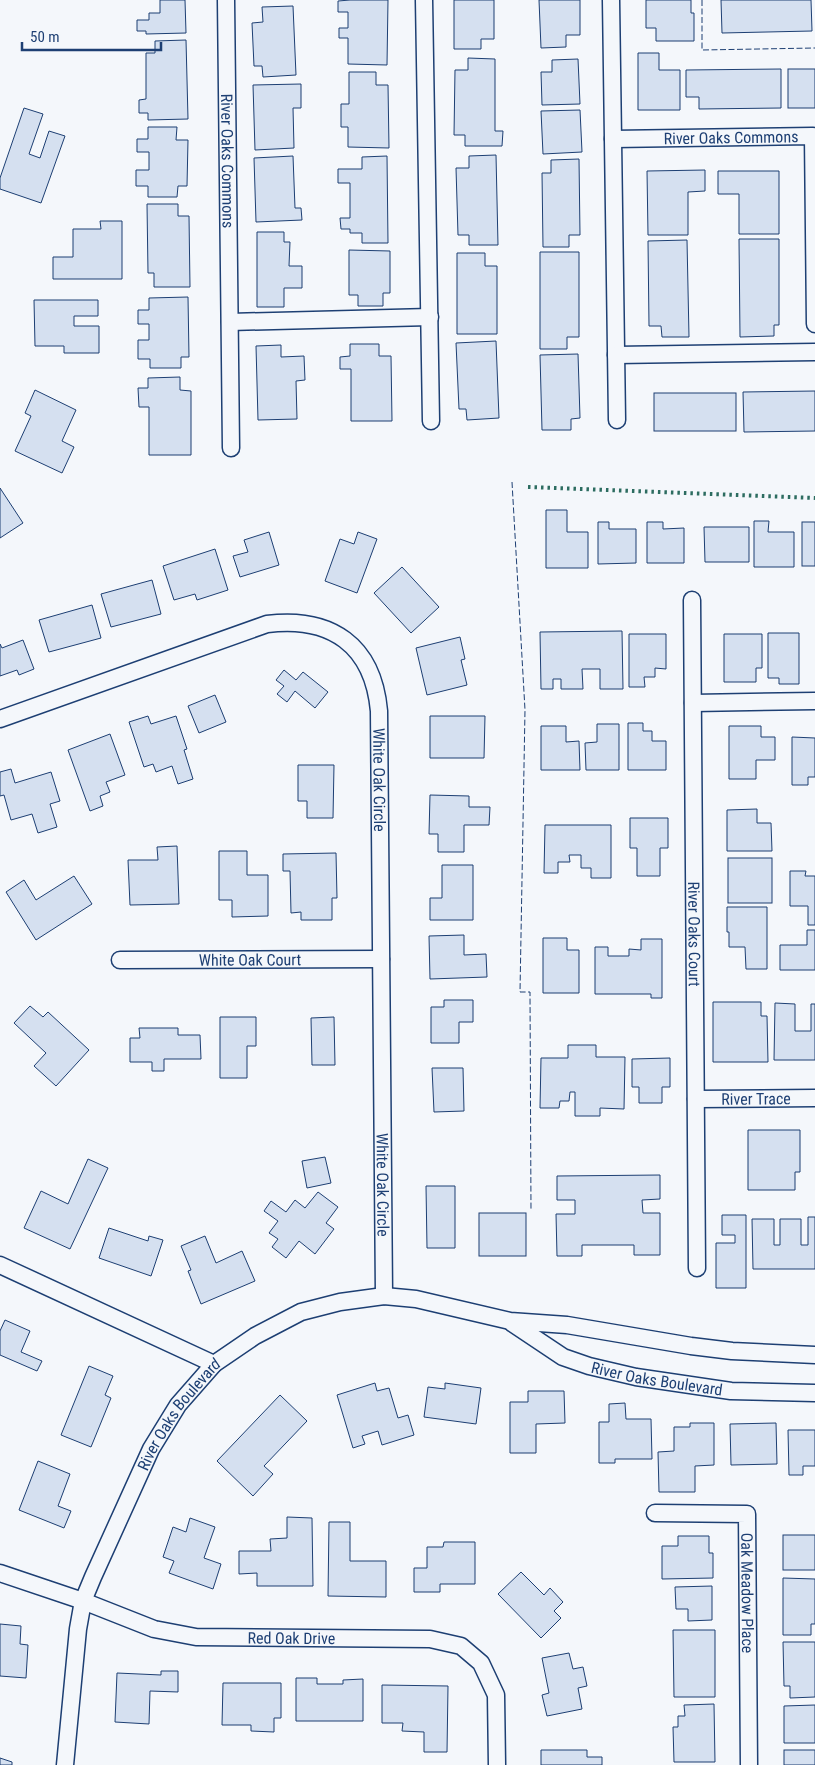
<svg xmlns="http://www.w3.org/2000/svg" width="815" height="1765" viewBox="0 0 815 1765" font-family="'Roboto Condensed',sans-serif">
<rect width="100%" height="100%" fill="#f4f7fb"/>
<g fill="#d5e0f0" stroke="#1d3f73">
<polygon points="160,0 185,0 186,33 146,34 146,31 137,31 137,20 149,20 149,13 160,13"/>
<polygon points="350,0 388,0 387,65 348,64 348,38 339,38 339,28 348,28 348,12 338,12 338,1"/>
<polygon points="454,0 494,0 494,39 481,39 481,49 454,49"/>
<polygon points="539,0 580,0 580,35 566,35 566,47 541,48"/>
<polygon points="646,0 691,0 691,13 694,13 694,41 656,41 656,28 646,28"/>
<polygon points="721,0 811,0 812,31 722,33"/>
<polygon points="293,6 296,75 263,77 262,66 254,66 252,23 263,22 262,7"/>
<polygon points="186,40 188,119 148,120 148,113 139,113 139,100 146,99 146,53 155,53 155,41"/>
<polygon points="638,53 659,53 659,70 680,70 680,110 638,110"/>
<polygon points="468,58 495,59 495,131 503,131 502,146 465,146 465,135 454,135 455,70 468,70"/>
<polygon points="578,59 580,104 542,105 541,72 552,72 552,60"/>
<polygon points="781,69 781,108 699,109 699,97 686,97 686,70"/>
<rect x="788" y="69" width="27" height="39"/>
<polygon points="349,72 376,72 376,85 388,85 389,148 348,147 348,127 341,127 341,104 349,104"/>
<polygon points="301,84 301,108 293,108 294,148 255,150 253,85"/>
<polygon points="24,108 43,114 29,154 40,158 49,131 65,136 41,203 0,189 0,178"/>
<polygon points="580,110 582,152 543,154 541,111"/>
<polygon points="148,127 177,127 176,140 188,140 187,186 178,186 177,197 148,197 148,186 136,186 136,170 149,170 149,152 137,152 137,139 148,139"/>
<polygon points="496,155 498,245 469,245 469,235 458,235 456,168 469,168 469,156"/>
<polygon points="293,156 295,208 301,208 302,220 256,222 254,158"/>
<polygon points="387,156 388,243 362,243 362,233 350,233 350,229 341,229 340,218 350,218 350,183 338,183 338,169 362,169 362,157"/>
<polygon points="579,159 580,235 569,235 569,247 543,247 542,173 551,173 551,160"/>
<polygon points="705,170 705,191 688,192 688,235 648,235 647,171"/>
<polygon points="718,171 779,171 779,234 739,234 739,194 718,194"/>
<polygon points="147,204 178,204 178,216 189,216 190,287 154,287 154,273 148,273"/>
<polygon points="100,221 122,221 122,279 53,279 53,257 73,257 73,229 101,229"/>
<polygon points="257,232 284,232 284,242 290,242 289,266 302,266 302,288 284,288 284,307 257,307"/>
<polygon points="739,239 779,239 779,325 774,325 774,336 740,337"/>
<polygon points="687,240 689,337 662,337 661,326 649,326 648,241"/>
<polygon points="349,250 390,251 390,293 383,293 383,306 358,306 358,295 349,295"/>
<polygon points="540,252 579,252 579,337 567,337 567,349 540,349"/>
<polygon points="457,253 485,253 485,266 497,266 497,334 457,334"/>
<polygon points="188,297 189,357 181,357 181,368 150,368 150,359 138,359 138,340 149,340 149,324 138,324 138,310 149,310 149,298"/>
<polygon points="34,300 98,300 98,316 74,316 74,326 99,326 99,353 64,353 64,346 35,346"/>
<polygon points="496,341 499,418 467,420 466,409 459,409 456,343"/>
<polygon points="350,344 379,344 379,356 391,356 392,421 351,421 351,369 340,369 340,357 350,356"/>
<polygon points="281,345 281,357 304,356 305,380 296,381 297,419 258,420 256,346"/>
<polygon points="578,354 580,418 571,419 571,430 542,430 540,355"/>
<polygon points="180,377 180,390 191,391 191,455 149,455 149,407 139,407 138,388 148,388 148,378"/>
<polygon points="35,390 76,410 62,441 74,447 62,473 15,451 31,416 25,413"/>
<polygon points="815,391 815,431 744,432 743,392"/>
<rect x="654" y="393" width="82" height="38"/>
<polygon points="0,488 23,523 0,538"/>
<polygon points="546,510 567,510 567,532 588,532 588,568 546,568"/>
<polygon points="754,521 769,521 768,532 794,532 794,567 754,567"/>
<polygon points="598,522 609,522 609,529 636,529 636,563 598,564"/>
<polygon points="647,522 663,522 663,529 684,528 684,563 647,563"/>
<rect x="802" y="522" width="13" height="44"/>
<polygon points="704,527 749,527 749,562 705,562"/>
<polygon points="269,532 279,565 240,577 233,556 248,552 244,540"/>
<polygon points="358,532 377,539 357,593 325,581 340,539 354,544"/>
<polygon points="215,549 228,590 197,600 195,594 174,600 163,566"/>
<polygon points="402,567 439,607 411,633 374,593"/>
<polygon points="152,580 161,614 111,627 101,594"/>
<polygon points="92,605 101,638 49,652 39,620"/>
<polygon points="622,631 623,689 600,689 600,669 582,669 583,689 561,689 561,679 553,679 553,689 541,689 540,632"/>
<polygon points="768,633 799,633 799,684 779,684 779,678 768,678"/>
<polygon points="629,634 666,634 666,669 655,668 655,677 644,677 645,687 629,687"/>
<polygon points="724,634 762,634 762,668 756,668 756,682 724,682"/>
<polygon points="460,637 465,659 461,660 467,685 427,695 416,648"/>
<polygon points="23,640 34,669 19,675 17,670 0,676 0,644 2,648"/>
<polygon points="284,670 296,680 303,672 328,692 315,708 295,691 287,702 277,694 284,686 276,680"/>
<polygon points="215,695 226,722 199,733 188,706"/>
<polygon points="148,716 151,724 176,716 187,749 184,750 193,779 178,784 172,766 156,772 153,764 144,767 129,722"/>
<polygon points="430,716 485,716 484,758 430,758"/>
<polygon points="628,723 643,723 643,731 652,731 652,741 666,741 666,770 628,770"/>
<polygon points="597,724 619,724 619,770 586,770 585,743 597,742"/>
<polygon points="541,726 566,726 566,742 579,741 580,770 541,770"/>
<polygon points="729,726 761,726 761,737 775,737 775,760 756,760 756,779 729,779"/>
<polygon points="110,734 125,775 106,782 110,792 100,796 103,806 90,811 68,750"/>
<polygon points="792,737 815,738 815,777 808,777 808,785 792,785"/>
<polygon points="298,765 334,765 333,818 307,818 307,801 298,801"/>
<polygon points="11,769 15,783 51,772 60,801 50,804 57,827 38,833 32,814 11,820 4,795 0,796 0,772"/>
<polygon points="430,795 469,796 469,807 490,807 489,825 464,825 464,852 438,852 438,834 429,834"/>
<polygon points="757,809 757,823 771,823 772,851 727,851 727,810"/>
<polygon points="630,818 668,818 668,848 660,848 660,876 637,876 637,848 630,848"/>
<polygon points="545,825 611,825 611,878 591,878 591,868 581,868 581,855 569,855 570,862 558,862 558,873 544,873"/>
<polygon points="177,846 179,904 130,905 128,860 158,860 157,847"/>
<polygon points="219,851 247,851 247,875 268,875 268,916 232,917 232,900 219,900"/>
<polygon points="336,853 337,898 332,898 332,920 301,920 301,912 291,913 290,871 283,871 283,854"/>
<rect x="728" y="858" width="44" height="45"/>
<polygon points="442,865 473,865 473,920 430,920 430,898 442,898"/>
<polygon points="790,871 806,871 805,876 815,876 815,925 808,925 808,906 790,906"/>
<polygon points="74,876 92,904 36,940 6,892 24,880 36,900"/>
<polygon points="727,907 767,907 767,969 746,969 745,947 729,947 729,932 727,932"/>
<polygon points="807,930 815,930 815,970 780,970 780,945 807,945"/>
<polygon points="464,935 464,955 486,954 487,977 430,979 429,936"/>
<polygon points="543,938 567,938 567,950 579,950 579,993 543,993"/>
<polygon points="641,939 662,939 662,998 651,998 651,994 595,994 595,947 608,947 608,956 629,956 629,949 641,950"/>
<polygon points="444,1000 473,1000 473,1022 459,1022 459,1043 431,1043 431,1007 444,1007"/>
<polygon points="713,1002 761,1002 761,1016 767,1016 768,1062 713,1062"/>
<polygon points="775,1003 795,1004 795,1031 811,1031 811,1004 815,1004 815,1060 774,1060"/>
<polygon points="30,1006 43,1017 48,1012 89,1050 56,1086 34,1066 46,1053 14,1023"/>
<polygon points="220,1017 256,1017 256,1046 247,1046 247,1078 220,1078"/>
<polygon points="334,1017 335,1065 312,1065 311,1018"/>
<polygon points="139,1028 178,1028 178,1035 200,1035 201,1059 164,1059 164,1071 152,1071 152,1062 130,1062 130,1038 140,1038"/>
<polygon points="568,1045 596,1045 596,1057 625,1057 624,1109 600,1108 600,1116 575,1116 575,1092 570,1092 569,1101 560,1101 559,1108 540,1108 541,1058 568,1058"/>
<polygon points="670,1058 670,1087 662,1087 662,1103 639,1103 639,1087 632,1087 632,1059"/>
<polygon points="432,1068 463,1068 464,1111 434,1112"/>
<polygon points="748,1130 800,1130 800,1172 795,1172 795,1190 748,1190"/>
<polygon points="325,1157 331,1183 307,1188 302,1161"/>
<polygon points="88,1159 108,1168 70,1249 24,1228 41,1191 68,1204"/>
<polygon points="660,1175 660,1199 642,1200 643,1213 660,1213 660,1255 634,1255 634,1245 582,1245 582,1256 557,1256 556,1214 575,1214 575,1200 557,1200 557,1176"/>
<polygon points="426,1186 455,1186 455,1248 427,1248"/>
<polygon points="318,1192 338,1207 326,1223 334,1229 315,1254 299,1241 286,1258 272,1247 278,1239 269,1233 278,1221 264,1211 271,1201 286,1212 295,1200 305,1208"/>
<rect x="479" y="1213" width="47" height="43"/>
<polygon points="722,1215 746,1215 746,1288 716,1288 716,1243 735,1243 735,1235 722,1235"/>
<polygon points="808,1217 815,1217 815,1269 753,1269 752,1219 774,1219 774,1245 780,1245 780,1219 801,1219 801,1245 808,1245"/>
<polygon points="109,1228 148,1241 149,1236 163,1240 151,1276 99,1258"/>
<polygon points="205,1236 216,1263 242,1251 255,1281 201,1304 188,1271 191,1270 181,1246"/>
<polygon points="5,1320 30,1331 21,1352 42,1361 37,1371 0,1355 0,1331"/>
<polygon points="89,1366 113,1376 105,1395 111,1398 91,1447 61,1435"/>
<polygon points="375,1383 377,1391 389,1388 398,1418 408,1415 414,1435 382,1445 378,1431 362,1436 365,1444 353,1448 337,1395"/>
<polygon points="445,1383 481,1388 476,1424 424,1417 428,1387 445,1389"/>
<polygon points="528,1391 564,1391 565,1423 536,1424 536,1453 510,1453 510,1402 528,1402"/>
<polygon points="280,1395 307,1421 264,1466 273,1474 253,1496 217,1461"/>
<polygon points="625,1403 626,1419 651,1419 652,1459 615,1459 615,1463 599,1463 599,1422 609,1422 609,1404"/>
<polygon points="690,1423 714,1423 714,1465 695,1466 695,1492 659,1492 658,1452 674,1451 674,1427 690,1427"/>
<polygon points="776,1423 777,1464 731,1465 730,1424"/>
<polygon points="788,1430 815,1430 815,1466 803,1466 803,1475 789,1475"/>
<polygon points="38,1461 70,1474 58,1506 71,1511 64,1528 19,1510"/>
<polygon points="287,1517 312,1518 313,1586 257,1586 257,1573 239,1574 239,1551 271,1551 270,1539 287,1538"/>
<polygon points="190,1518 215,1527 204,1558 221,1564 213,1589 169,1573 174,1561 163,1557 173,1527 186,1532"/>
<polygon points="329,1522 350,1522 350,1561 386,1561 386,1597 328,1596"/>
<rect x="783" y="1535" width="32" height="35"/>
<polygon points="678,1536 709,1536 709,1553 713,1553 713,1578 662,1579 662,1546 678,1546"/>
<polygon points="444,1542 475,1542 475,1584 440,1584 440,1592 414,1592 414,1568 427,1568 427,1547 443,1547"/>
<polygon points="521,1572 544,1595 550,1588 563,1602 554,1611 561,1618 541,1638 498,1594"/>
<polygon points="783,1578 815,1579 815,1624 811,1624 811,1635 783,1635"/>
<polygon points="712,1586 712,1620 688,1621 688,1609 676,1609 675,1587"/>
<polygon points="0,1624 21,1626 20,1644 28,1645 26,1678 0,1676"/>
<polygon points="673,1630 715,1630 715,1697 674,1697"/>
<polygon points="783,1642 815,1642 815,1697 790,1698 790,1686 784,1686"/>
<polygon points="569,1653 573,1669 583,1667 587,1686 578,1688 582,1709 547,1716 542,1695 549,1693 542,1658"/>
<polygon points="161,1671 178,1671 178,1692 150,1691 149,1724 115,1722 117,1673 161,1675"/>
<polygon points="296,1678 317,1678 317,1684 343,1684 343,1680 363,1679 363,1721 296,1721"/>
<polygon points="223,1683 281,1683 281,1718 274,1718 274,1732 251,1731 251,1725 222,1725"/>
<polygon points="382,1685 448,1686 447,1752 424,1752 424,1732 402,1731 403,1723 382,1723"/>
<polygon points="714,1704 715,1762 674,1762 673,1727 678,1727 678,1716 685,1716 684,1705"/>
<polygon points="815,1705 815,1743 784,1743 784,1706"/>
<polygon points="541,1750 587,1750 587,1757 602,1757 602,1765 541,1765"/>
<rect x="784" y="1750" width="31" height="15"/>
<polygon points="0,1758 12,1762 12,1765 0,1765"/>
</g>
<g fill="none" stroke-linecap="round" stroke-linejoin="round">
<g stroke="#1d3f73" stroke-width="19">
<g id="street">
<path id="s1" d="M 226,0 L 231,448"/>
<polyline points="424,0 431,421"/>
<polyline points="611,0 617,420"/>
<path id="s2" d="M 613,139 L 813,136 L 815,324"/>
<polyline points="230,322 430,317"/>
<polyline points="616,355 815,352"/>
<path id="s3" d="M 692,600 L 697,1268"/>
<polyline points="693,703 815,701"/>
<path id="s4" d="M 0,719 L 267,624 C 331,616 373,645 379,711 L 384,1296"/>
<path id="s5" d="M 120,960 L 381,959"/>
<path id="s6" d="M 696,1099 L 815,1098"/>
<polyline points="0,1265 214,1364"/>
<path id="s7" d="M 512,1323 L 563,1357 L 589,1366 L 636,1377 L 731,1391 L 815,1393"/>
<path id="s8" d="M 655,1513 L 747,1514 L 749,1765"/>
<path id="s9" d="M 0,1573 L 83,1601 L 154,1629 L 196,1637 L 430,1639 L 461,1646 L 481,1663 L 496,1695 L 497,1765"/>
<path id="s10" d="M 65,1765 L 78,1629 L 83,1601 L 93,1577 L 151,1449 L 178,1405 L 214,1364 L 255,1336 L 301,1312 L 340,1302 L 384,1296 L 416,1299 L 510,1321 L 567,1325 L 691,1346 L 732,1351 L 815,1355"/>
</g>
</g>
<use href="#street" stroke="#f4f7fb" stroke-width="16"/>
<polyline stroke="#2c6c60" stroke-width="4" stroke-dasharray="2.5 4" stroke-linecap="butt" points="528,487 815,498"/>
<g stroke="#1d3f73" stroke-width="1" stroke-dasharray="6 2.5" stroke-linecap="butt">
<polyline points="702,0 702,50 815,48"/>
<polyline points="512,482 525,710 520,992 530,992 531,1211"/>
</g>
</g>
<g text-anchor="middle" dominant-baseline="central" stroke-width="4" stroke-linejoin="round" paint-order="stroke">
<g font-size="16" fill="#1d3f73" stroke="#f4f7fb">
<text stroke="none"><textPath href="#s2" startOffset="118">River Oaks Commons</textPath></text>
<text stroke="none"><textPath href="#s1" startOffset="161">River Oaks Commons</textPath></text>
<text stroke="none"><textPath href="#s4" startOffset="515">White Oak Circle</textPath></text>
<text stroke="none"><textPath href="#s3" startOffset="334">River Oaks Court</textPath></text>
<text stroke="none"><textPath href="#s5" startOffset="130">White Oak Court</textPath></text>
<text stroke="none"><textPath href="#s6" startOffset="60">River Trace</textPath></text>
<text stroke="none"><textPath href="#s4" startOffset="920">White Oak Circle</textPath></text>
<text stroke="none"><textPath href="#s7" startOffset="158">River Oaks Boulevard</textPath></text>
<text stroke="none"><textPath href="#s10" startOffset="376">River Oaks Boulevard</textPath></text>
<text stroke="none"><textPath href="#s8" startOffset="171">Oak Meadow Place</textPath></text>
<text stroke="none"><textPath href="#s9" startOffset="302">Red Oak Drive</textPath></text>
</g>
</g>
<path d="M22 42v8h139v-8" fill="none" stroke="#1d3f73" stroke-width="2.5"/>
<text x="30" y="42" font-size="15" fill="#1d3f73" stroke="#f4f7fb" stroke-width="4" paint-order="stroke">50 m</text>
</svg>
